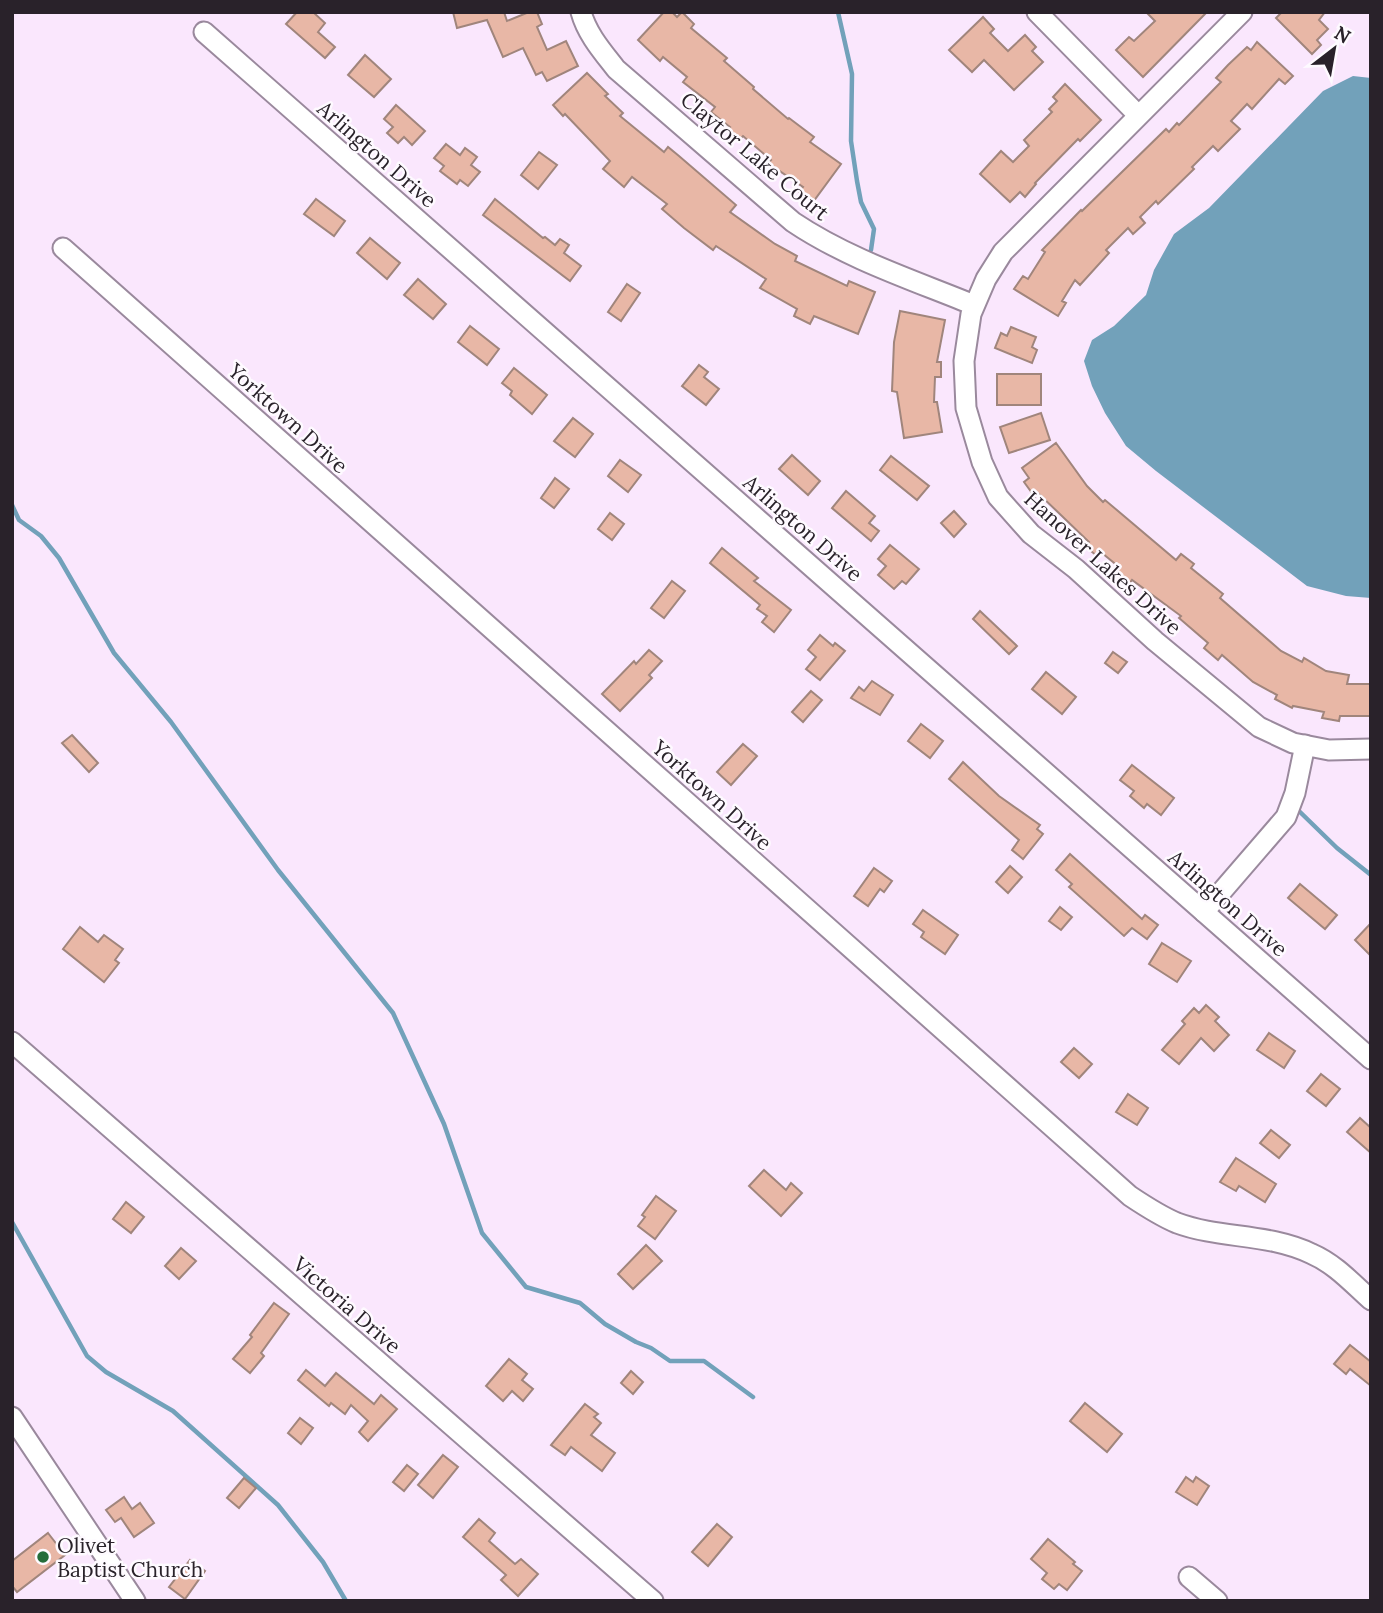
<svg xmlns="http://www.w3.org/2000/svg" width="1383" height="1613" viewBox="0 0 1383 1613" font-family="Lora,serif">
<rect width="100%" height="100%" fill="#fae7fd"/>
<polygon fill="#72a1ba" points="1353,76 1371,78 1371,598 1346,596 1307,586 1156,471 1126,446 1105,413 1092,386 1084,361 1092,340 1114,326 1146,295 1154,270 1174,234 1209,208 1323,91"/>
<g fill="none" stroke-linecap="round" stroke-linejoin="round">
<g stroke="#72a1ba" stroke-width="4.5">
<polyline points="838,12 852,74 851,141 857,181 861,202 874,229 871,250"/>
<polyline points="12,505 19,520 41,536 59,558 114,653 171,722 278,870 393,1013 444,1124 482,1233 526,1287 580,1303 605,1324 636,1342 651,1348 670,1361 704,1361 753,1397"/>
<polyline points="1300,812 1337,848 1371,875"/>
<polyline points="12,1222 87,1356 106,1372 173,1411 278,1505 323,1562 346,1601"/>
</g>
</g>
<g fill="#e8b7a6" stroke="#a0857c" stroke-width="2">
<polygon points="297,12 313,12 325,23 318,32 335,47 325,58 286,24"/>
<polygon points="453,12 504,12 507,21 529,12 537,12 542,24 537,27 547,50 566,41 578,66 547,81 542,72 536,75 523,48 503,57 487,20 457,28"/>
<polygon points="664,12 672,12 677,17 682,12 694,24 691,28 727,58 724,61 754,87 753,89 788,119 789,118 814,137 810,142 841,164 813,202 799,192 803,187 768,163 771,160 743,136 740,139 728,129 730,127 711,112 715,107 683,82 687,77 663,57 660,61 638,40"/>
<polygon points="1146,12 1207,12 1143,77 1116,50 1129,37 1134,41 1155,21"/>
<polygon points="1282,12 1325,12 1319,20 1328,29 1317,40 1321,45 1312,54 1276,18"/>
<polygon points="983,17 994,29 990,33 1008,51 1025,35 1036,47 1032,51 1043,62 1014,90 984,60 972,72 949,50"/>
<polygon points="1257,42 1293,76 1285,84 1279,79 1252,109 1247,104 1231,121 1240,129 1218,151 1213,146 1192,167 1194,169 1158,204 1156,201 1140,217 1145,223 1133,234 1128,228 1106,250 1109,253 1080,285 1075,280 1062,301 1066,303 1058,316 1014,289 1023,276 1028,279 1045,252 1042,250 1081,210 1082,211 1166,129 1169,132 1177,123 1179,125 1221,82 1216,78 1228,65 1247,47 1251,50"/>
<polygon points="365,55 391,79 374,97 348,75"/>
<polygon points="587,73 608,94 605,96 623,113 620,116 664,152 668,147 679,156 736,205 730,212 775,244 797,256 795,261 847,286 849,281 875,292 858,334 814,316 810,324 794,316 797,309 760,288 766,279 716,246 713,250 684,228 662,209 667,204 632,177 624,187 603,169 610,161 565,114 563,116 553,105"/>
<polygon points="1065,84 1101,120 1080,141 1078,139 1035,183 1036,184 1025,197 1020,192 1010,202 980,174 1001,151 1013,162 1029,146 1024,140 1052,112 1049,109 1057,101 1053,97"/>
<polygon points="396,105 425,131 412,145 404,137 398,143 387,133 393,127 384,119"/>
<polygon points="446,144 460,155 465,148 477,157 471,165 480,172 468,186 460,180 457,184 440,171 444,166 434,158"/>
<polygon points="539,152 557,165 538,189 521,175"/>
<polygon points="316,199 345,221 334,236 304,214"/>
<polygon points="495,199 543,238 545,237 555,245 560,239 569,245 564,253 581,266 570,281 483,215"/>
<polygon points="370,238 400,263 387,279 357,253"/>
<polygon points="418,279 446,304 433,319 404,295"/>
<polygon points="627,284 640,293 621,321 608,312"/>
<polygon points="900,311 945,320 937,362 941,362 941,377 935,377 934,402 937,402 942,432 904,438 897,392 892,391 894,342"/>
<polygon points="470,326 499,349 487,365 458,342"/>
<polygon points="1011,327 1036,337 1032,347 1037,350 1032,363 995,348 1001,333 1007,336"/>
<polygon points="699,365 708,372 704,377 719,389 706,405 682,386"/>
<polygon points="514,368 547,395 532,414 510,395 512,391 502,383"/>
<rect x="997" y="374" width="44" height="31"/>
<polygon points="1041,413 1050,440 1009,453 1000,427"/>
<polygon points="573,418 593,434 575,457 554,441"/>
<polygon points="1056,443 1087,486 1103,502 1105,500 1176,560 1181,554 1194,564 1191,568 1223,594 1220,598 1281,651 1302,662 1304,658 1326,671 1349,675 1347,684 1371,684 1371,716 1340,716 1339,721 1322,718 1324,712 1293,706 1292,708 1275,699 1277,695 1253,682 1222,655 1218,660 1204,648 1208,643 1179,618 1181,616 1132,580 1129,584 1115,573 1119,567 1102,553 1098,557 1085,546 1089,542 1039,494 1035,497 1024,482 1029,478 1022,468"/>
<polygon points="792,455 820,481 808,495 779,469"/>
<polygon points="891,456 929,486 917,500 880,470"/>
<polygon points="620,460 641,475 628,492 608,476"/>
<polygon points="555,478 569,489 554,508 541,498"/>
<polygon points="846,491 875,516 869,523 879,531 871,541 832,508"/>
<polygon points="954,511 966,524 954,537 941,523"/>
<polygon points="610,513 624,524 612,540 598,529"/>
<polygon points="890,545 919,569 906,584 902,581 894,589 878,575 886,566 878,559"/>
<polygon points="722,548 758,578 754,581 791,610 774,632 762,622 767,616 757,609 760,605 710,563"/>
<polygon points="672,581 685,591 664,618 651,608"/>
<polygon points="980,611 1017,646 1009,654 973,619"/>
<polygon points="820,635 833,646 835,643 845,651 820,680 806,669 816,657 808,650"/>
<polygon points="649,650 662,661 649,675 652,678 620,711 602,694 634,661 636,664"/>
<polygon points="1113,652 1127,662 1118,673 1105,663"/>
<polygon points="1046,672 1076,697 1062,714 1032,689"/>
<polygon points="872,681 893,695 880,715 851,698 859,687 864,691"/>
<polygon points="811,691 822,700 803,722 792,712"/>
<polygon points="921,724 943,741 930,758 908,741"/>
<polygon points="72,735 98,763 89,772 62,743"/>
<polygon points="743,744 757,756 731,785 717,772"/>
<polygon points="963,762 999,796 1040,825 1037,829 1043,834 1023,859 1012,850 1019,840 949,779"/>
<polygon points="1132,765 1174,798 1161,815 1147,804 1144,808 1130,796 1134,791 1120,780"/>
<polygon points="1070,854 1142,919 1145,915 1158,925 1147,939 1132,928 1124,936 1069,887 1072,884 1056,870"/>
<polygon points="1010,866 1022,877 1008,893 996,882"/>
<polygon points="874,868 892,881 884,892 880,889 868,906 854,896"/>
<polygon points="1300,884 1337,915 1325,929 1288,898"/>
<polygon points="1060,907 1072,917 1061,930 1049,921"/>
<polygon points="923,910 958,935 945,954 921,937 924,932 913,924"/>
<polygon points="1371,923 1371,956 1355,940"/>
<polygon points="80,927 98,942 104,935 123,949 115,960 119,963 104,982 63,949"/>
<polygon points="1162,943 1191,961 1177,982 1149,964"/>
<polygon points="1206,1005 1219,1017 1215,1021 1229,1035 1214,1051 1201,1038 1179,1064 1162,1050 1185,1024 1182,1021 1194,1008 1199,1013"/>
<polygon points="1269,1033 1295,1051 1284,1068 1257,1050"/>
<polygon points="1074,1048 1092,1064 1079,1078 1061,1062"/>
<polygon points="1321,1074 1340,1089 1326,1106 1307,1091"/>
<polygon points="1128,1094 1148,1108 1137,1125 1116,1112"/>
<polygon points="1360,1118 1371,1128 1371,1153 1347,1132"/>
<polygon points="1271,1130 1290,1145 1279,1158 1260,1143"/>
<polygon points="1236,1158 1276,1184 1265,1202 1239,1186 1236,1191 1220,1182"/>
<polygon points="764,1170 786,1190 791,1183 802,1193 781,1216 749,1186"/>
<polygon points="656,1196 676,1211 655,1239 638,1226 645,1217 642,1215"/>
<polygon points="126,1202 144,1217 131,1233 113,1219"/>
<polygon points="646,1245 662,1261 633,1289 618,1274"/>
<polygon points="181,1248 196,1261 179,1279 165,1266"/>
<polygon points="274,1303 289,1314 261,1353 264,1356 250,1373 233,1359 252,1337 250,1335"/>
<polygon points="1350,1345 1371,1362 1371,1386 1350,1369 1346,1374 1334,1364"/>
<polygon points="509,1359 527,1374 522,1380 533,1389 523,1401 512,1391 503,1401 486,1386"/>
<polygon points="306,1370 325,1386 336,1373 374,1404 381,1395 397,1409 368,1441 359,1432 368,1421 351,1405 345,1414 331,1403 329,1406 298,1380"/>
<polygon points="631,1371 643,1382 633,1394 621,1383"/>
<polygon points="1085,1403 1122,1434 1107,1452 1070,1421"/>
<polygon points="585,1404 598,1414 594,1417 601,1423 591,1435 615,1453 602,1471 571,1447 565,1455 551,1445"/>
<polygon points="300,1418 313,1428 301,1444 288,1433"/>
<polygon points="443,1455 458,1467 433,1498 418,1485"/>
<polygon points="407,1465 418,1474 404,1491 393,1482"/>
<polygon points="1186,1477 1193,1482 1196,1477 1209,1486 1197,1505 1176,1492"/>
<polygon points="244,1478 256,1488 239,1508 227,1498"/>
<polygon points="124,1497 132,1509 140,1503 154,1523 134,1537 121,1518 115,1522 106,1510"/>
<polygon points="479,1519 495,1533 489,1541 515,1564 521,1559 538,1574 518,1596 501,1580 506,1575 463,1537"/>
<polygon points="717,1524 732,1537 708,1566 692,1552"/>
<polygon points="48,1533 65,1555 17,1592 12,1586 12,1561"/>
<polygon points="1048,1539 1075,1562 1073,1564 1082,1571 1067,1590 1059,1584 1054,1589 1042,1579 1047,1573 1031,1559"/>
<polygon points="190,1560 205,1571 185,1599 169,1587"/>
</g>
<g fill="none" stroke-linecap="round" stroke-linejoin="round">
<g stroke="#9a899d" stroke-width="23">
<g id="minor">
<path d="M 581,12 C 587,34 602,51 616,69 L 793,222 C 848,259 913,280 974,305"/>
<polyline points="1037,12 1138,115"/>
<polyline points="1242,12 1003,252 986,279 971,314 964,361 966,408 982,462 998,497 1031,534 1076,569 1155,641 1259,727 1293,743 1329,750 1371,749"/>
<polyline points="204,32 1371,1059"/>
<path d="M 63,248 L 1130,1196 C 1145,1206 1160,1216 1177,1223 C 1220,1239 1269,1233 1312,1254 C 1335,1264 1352,1283 1371,1300"/>
<polyline points="1204,912 1286,817 1295,793 1305,745"/>
<polyline points="12,1042 653,1601"/>
<polyline points="12,1417 135,1601"/>
<polyline points="1189,1577 1217,1601"/>
</g>
</g>
<use href="#minor" stroke="#fff" stroke-width="19"/>
</g>
<circle fill="#246d3a" stroke="#fefaff" stroke-width="2.5" cx="43" cy="1557" r="7"/>
<g text-anchor="middle" dominant-baseline="central" stroke-width="5" stroke-linejoin="round" paint-order="stroke">
<g font-size="21" fill="#29222a" stroke="#fefaff">
<text transform="translate(377 154) rotate(41)">Arlington Drive</text>
<text transform="translate(755 156) rotate(40)">Claytor Lake Court</text>
<text transform="translate(288 418) rotate(42)">Yorktown Drive</text>
<text transform="translate(803 528) rotate(41)">Arlington Drive</text>
<text transform="translate(1103 563) rotate(42)">Hanover Lakes Drive</text>
<text transform="translate(712 795) rotate(42)">Yorktown Drive</text>
<text transform="translate(1228 903) rotate(41)">Arlington Drive</text>
<text transform="translate(347 1305) rotate(41)">Victoria Drive</text>
</g>
<g font-size="21" fill="#29222a" stroke="#fefaff" text-anchor="start">
<text x="57" y="1545">Olivet<tspan x="57" dy="24">Baptist Church</tspan></text>
</g>
</g>
<rect width="1383" height="1613" fill="none" stroke="#29222a" stroke-width="28"/>
<g transform="translate(1334 49) rotate(31)" stroke="#fefaff" stroke-width="5" paint-order="stroke">
<path d="M0-5L12 26L0 18L-12 26Z" fill="#29222a"/>
<text y="-10" font-size="19" font-weight="bold" text-anchor="middle" fill="#29222a">N</text>
</g>
</svg>
